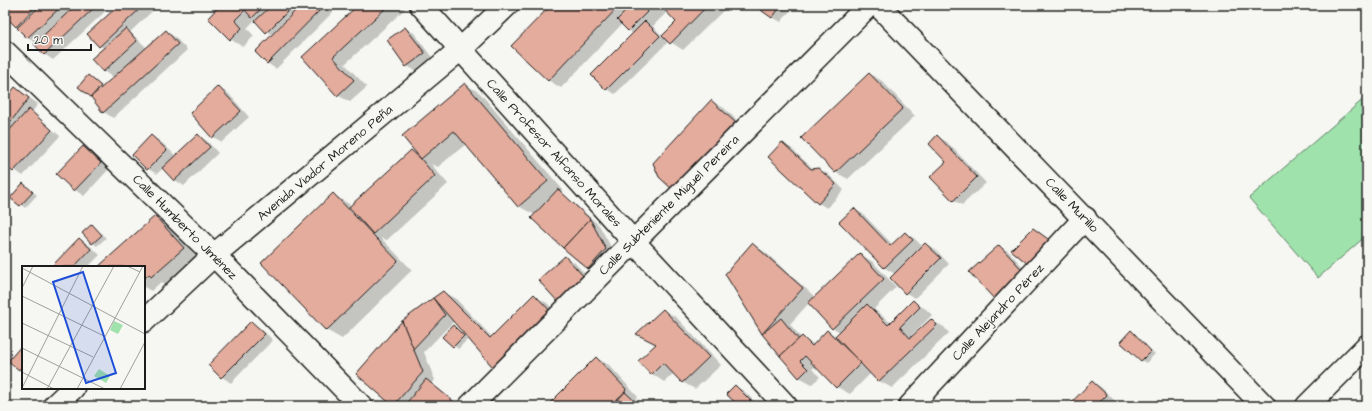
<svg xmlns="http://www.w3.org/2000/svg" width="1372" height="411" viewBox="0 0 1372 411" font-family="'Architects Daughter',sans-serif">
<rect width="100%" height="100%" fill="#f6f6f2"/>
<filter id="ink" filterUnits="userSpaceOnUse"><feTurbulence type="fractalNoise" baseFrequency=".025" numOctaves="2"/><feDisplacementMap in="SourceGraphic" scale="8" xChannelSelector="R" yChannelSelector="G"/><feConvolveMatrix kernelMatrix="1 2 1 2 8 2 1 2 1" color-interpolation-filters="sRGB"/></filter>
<g filter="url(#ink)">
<polygon fill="#9fe2ac" stroke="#5e7f64" points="1367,96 1367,235 1318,278 1249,198"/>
<g fill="#0003" fill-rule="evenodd">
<polygon points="5,5 110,5 111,6 53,60 44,54 37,43 27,38 5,14"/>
<polygon points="120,5 159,5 130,32 147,48 166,32 175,37 187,50 113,118 104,112 92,97 93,96 91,96 89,76 103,88 114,78 103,71 104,48 100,46"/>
<polygon points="222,5 340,5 276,69 267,63 272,35 255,20 247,28 254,36 243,47 230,39"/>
<polygon points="359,5 401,5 405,9 345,64 367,87 350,102 337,95 303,57"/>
<path d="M 552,5 L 630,5 L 631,7 L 633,5 L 729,5 L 683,50 L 669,41 L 615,94 L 606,89 L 633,34 L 622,24 L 561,88 L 548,80 ZM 667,12 L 678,22 L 663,37 L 653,26 Z"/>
<polygon points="762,5 795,5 781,22 772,17"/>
<polygon points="405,28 414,33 433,59 416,71 407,66"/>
<polygon points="870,74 882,81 915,116 848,179 835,172"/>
<polygon points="465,84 480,93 563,190 561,192 599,225 615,254 598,273 589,268 535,215 518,206 466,144 438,167 431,164 448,184 387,240 381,238 412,270 342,339 326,330 333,194 352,206 411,151 420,156"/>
<polygon points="16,88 38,104 32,112 60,136 23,176 5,163 5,102"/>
<polygon points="218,88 228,93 249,117 222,142 213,137"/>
<polygon points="711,101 724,108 748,131 688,198"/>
<polygon points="152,136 161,142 176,156 198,136 207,141 218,153 184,186 175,180 163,168 157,174 148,169"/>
<polygon points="937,136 947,142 986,183 962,205 953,200 947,162"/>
<polygon points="782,143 791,148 814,170 818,169 828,174 844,190 827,208 818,203"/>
<polygon points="83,147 92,152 109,169 84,196 75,190 58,174"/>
<polygon points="24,185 37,195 25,208 12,197"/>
<polygon points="854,209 863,214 893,245 905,233 914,238 923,247 926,244 935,249 949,264 915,298 906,293 895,274 885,268 841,222"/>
<polygon points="155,217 168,225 196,256 165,284 161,282 151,291 144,287 144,267 100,267"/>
<polygon points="92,225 106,238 97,246 93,243"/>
<polygon points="79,239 88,244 100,255 88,267 57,267"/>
<path d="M 752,244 L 765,252 L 815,297 L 860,254 L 873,262 L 896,287 L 874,309 L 891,323 L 913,302 L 926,309 L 932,315 L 910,337 L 911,338 L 931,320 L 944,327 L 949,333 L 892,388 L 879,381 L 871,373 L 850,394 L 837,387 L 816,366 L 812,369 L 820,377 L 812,384 L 799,377 L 763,334 L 727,274 ZM 809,303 L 833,328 L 840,332 L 836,336 L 827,331 L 814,344 L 801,338 L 790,324 Z"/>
<polygon points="999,246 1008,251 1036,281 1008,308"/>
<polygon points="565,257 574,262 595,285 570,309"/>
<polygon points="443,292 456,299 492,337 534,296 547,303 569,326 510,379 469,338 458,349 444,337 454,326 462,333 463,332 454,321 424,352 435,380 432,384 460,406 395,406 358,374 403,322"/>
<polygon points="663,310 676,317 721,365 695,389 682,382 674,373 664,382 652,374 640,362 657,345 638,334"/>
<polygon points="251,322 260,328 273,340 231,383 222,377 209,365"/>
<polygon points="1131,332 1155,354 1146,363 1141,360"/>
<polygon points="23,345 23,371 19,369"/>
<polygon points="596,358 609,365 638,397 634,401 640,406 549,406"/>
<polygon points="1093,382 1102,388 1115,401 1110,406 1069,406"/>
<polygon points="735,386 744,391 759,406 740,406"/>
<polygon points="1367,401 1367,406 1363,406"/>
</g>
<g fill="#e4ac9c" stroke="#1c1c1c">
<polygon points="5,5 37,5 16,27 5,16"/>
<polygon points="41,5 63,5 27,38 17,28"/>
<polygon points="76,5 97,5 44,55 34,44"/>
<polygon points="119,5 144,5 99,47 87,34"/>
<polygon points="220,5 265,5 252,18 245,10 235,20 242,28 230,40 208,18"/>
<polygon points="272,5 294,5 266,33 255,21"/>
<polygon points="301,5 325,5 267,64 255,52"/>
<polygon points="358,5 389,5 333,57 354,80 337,96 302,57"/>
<polygon points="551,5 620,5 548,81 511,46"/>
<polygon points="632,5 654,5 628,31 617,20"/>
<polygon points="660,5 708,5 670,44 662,36 676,22"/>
<polygon points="761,5 782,5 772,18 762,11"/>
<polygon points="645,21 660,36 606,90 591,75"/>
<polygon points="405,27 425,53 406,67 387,40"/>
<polygon points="126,28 137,41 103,72 91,59"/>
<polygon points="166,30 178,44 103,113 91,97"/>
<polygon points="869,73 903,108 835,173 801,138"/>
<polygon points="88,75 101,86 91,97 78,87"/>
<polygon points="465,83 548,181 518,207 454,131 421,159 402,136"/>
<polygon points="218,86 241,111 212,138 190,113"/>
<polygon points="15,87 29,98 5,129 5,100"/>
<polygon points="711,100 736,123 674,191 659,177 653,163"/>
<polygon points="29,109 52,130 13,172 5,164 5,135"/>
<polygon points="198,134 210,147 174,181 162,168"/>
<polygon points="151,135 167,150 147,170 132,155"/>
<polygon points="937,135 977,177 953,201 930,177 946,162 929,144"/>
<polygon points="782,142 811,169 818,168 836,184 818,204 768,157"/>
<polygon points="83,146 101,163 74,191 56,174"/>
<polygon points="411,150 421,159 435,176 373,234 349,207"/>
<polygon points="23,183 33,192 20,206 10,198"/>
<polygon points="558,189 590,219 563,248 531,218"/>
<polygon points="333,193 398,261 326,331 261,263"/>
<polygon points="854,208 890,246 905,232 913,240 884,268 839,222"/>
<polygon points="155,216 184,248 151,277 149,274 144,279 144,267 98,267"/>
<polygon points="590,219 606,249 588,269 563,248"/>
<polygon points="92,224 102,235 92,244 82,233"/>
<polygon points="1033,228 1052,242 1029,265 1011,250"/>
<polygon points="79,238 91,249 74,267 55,267 53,265"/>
<polygon points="752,243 803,288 762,334 725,274"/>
<polygon points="925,243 941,258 905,294 890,278"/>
<polygon points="999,245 1028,276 998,303 969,272"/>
<polygon points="860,253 884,279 832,329 808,303"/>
<polygon points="565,256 587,280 560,304 538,280"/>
<polygon points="443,291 490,338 534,294 557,318 497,372 433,298"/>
<polygon points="433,298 445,315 413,349 402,321"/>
<polygon points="913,300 920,307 900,327 910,338 931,319 937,325 878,382 835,336 867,304 888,325"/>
<polygon points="663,309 709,357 682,383 663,363 651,375 638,361 656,344 636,334"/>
<polygon points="781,318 799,340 780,356 762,334"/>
<polygon points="251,321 265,334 221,378 208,365"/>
<polygon points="402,321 423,372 393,406 356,374"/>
<polygon points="453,325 464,336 453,347 442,337"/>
<polygon points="827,330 861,363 836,388 805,356 800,361 808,369 799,378 780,356 802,336 812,346"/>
<polygon points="1131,330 1151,351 1141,361 1120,342"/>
<polygon points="23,344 23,365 19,370 8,361"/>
<polygon points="596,357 626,389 625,392 609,406 547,406"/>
<polygon points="426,379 453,401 449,406 404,406"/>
<polygon points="1092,381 1107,395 1096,406 1068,406"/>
<polygon points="735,385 756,406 739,406 726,394"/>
<polygon points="625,392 639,405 638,406 613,405"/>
</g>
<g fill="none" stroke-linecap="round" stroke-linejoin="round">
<g stroke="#1c1c1c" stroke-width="25">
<g id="minor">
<polyline points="421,5 633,241 786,406"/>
<polyline points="878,5 1264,406"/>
<polyline points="5,52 214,255 361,406"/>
<polyline points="144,321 214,255 462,48 507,5"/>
<polyline points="54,406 73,388"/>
<polyline points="470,406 869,5"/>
<polyline points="910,406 1085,218"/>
<polyline points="1307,406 1367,346"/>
</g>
</g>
<use href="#minor" stroke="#f6f6f2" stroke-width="22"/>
</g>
</g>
<g text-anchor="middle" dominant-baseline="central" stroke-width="3.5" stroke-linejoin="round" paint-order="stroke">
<g font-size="13" fill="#1c1c1c" stroke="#f6f6f2">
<text transform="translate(554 153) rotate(48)">Calle Profesor Alfonso Morales</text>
<text transform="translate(325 163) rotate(-40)">Avenida Viador Moreno Peña</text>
<text transform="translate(669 205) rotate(-45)">Calle Subteniente Miguel Pereira</text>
<text transform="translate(1072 205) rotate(46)">Calle Murillo</text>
<text transform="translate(185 227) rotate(45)">Calle Humberto Jiménez</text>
<text transform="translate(998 312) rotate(-47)">Calle Alejandro Pérez</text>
</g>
</g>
<g transform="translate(22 266)">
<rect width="123" height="123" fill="#f6f6f2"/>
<path d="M 92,55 L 101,59 L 96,68 L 88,64 ZM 77,103 L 88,110 L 84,117 L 72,110 Z" fill="#9fe2ac"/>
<path fill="none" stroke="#9f9f9c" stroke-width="1" d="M 105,0 L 118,6M 0,2 L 123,68M 0,22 L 11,0M 0,30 L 82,70M 0,57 L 71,91M 0,82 L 83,123M 0,106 L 32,123M 0,122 L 61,0M 25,123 L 92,0M 55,123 L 121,0M 98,123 L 123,76"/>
<path fill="#1d4ed8" fill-opacity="0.15" stroke="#1d4ed8" stroke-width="2" d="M 61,6 L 94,107 L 64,117 L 31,16 Z"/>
<rect width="123" height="123" fill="none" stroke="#1c1c1c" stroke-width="2"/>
</g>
<rect width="1372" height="411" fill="none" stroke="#f6f6f2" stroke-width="20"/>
<rect x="10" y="10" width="1352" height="391" fill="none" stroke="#1c1c1c" stroke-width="1.5" filter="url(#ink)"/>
<path d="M28 44v6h63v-6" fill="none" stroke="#1c1c1c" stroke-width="2"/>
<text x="34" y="44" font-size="12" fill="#1c1c1c" stroke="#f6f6f2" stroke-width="3" paint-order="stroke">20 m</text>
</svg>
